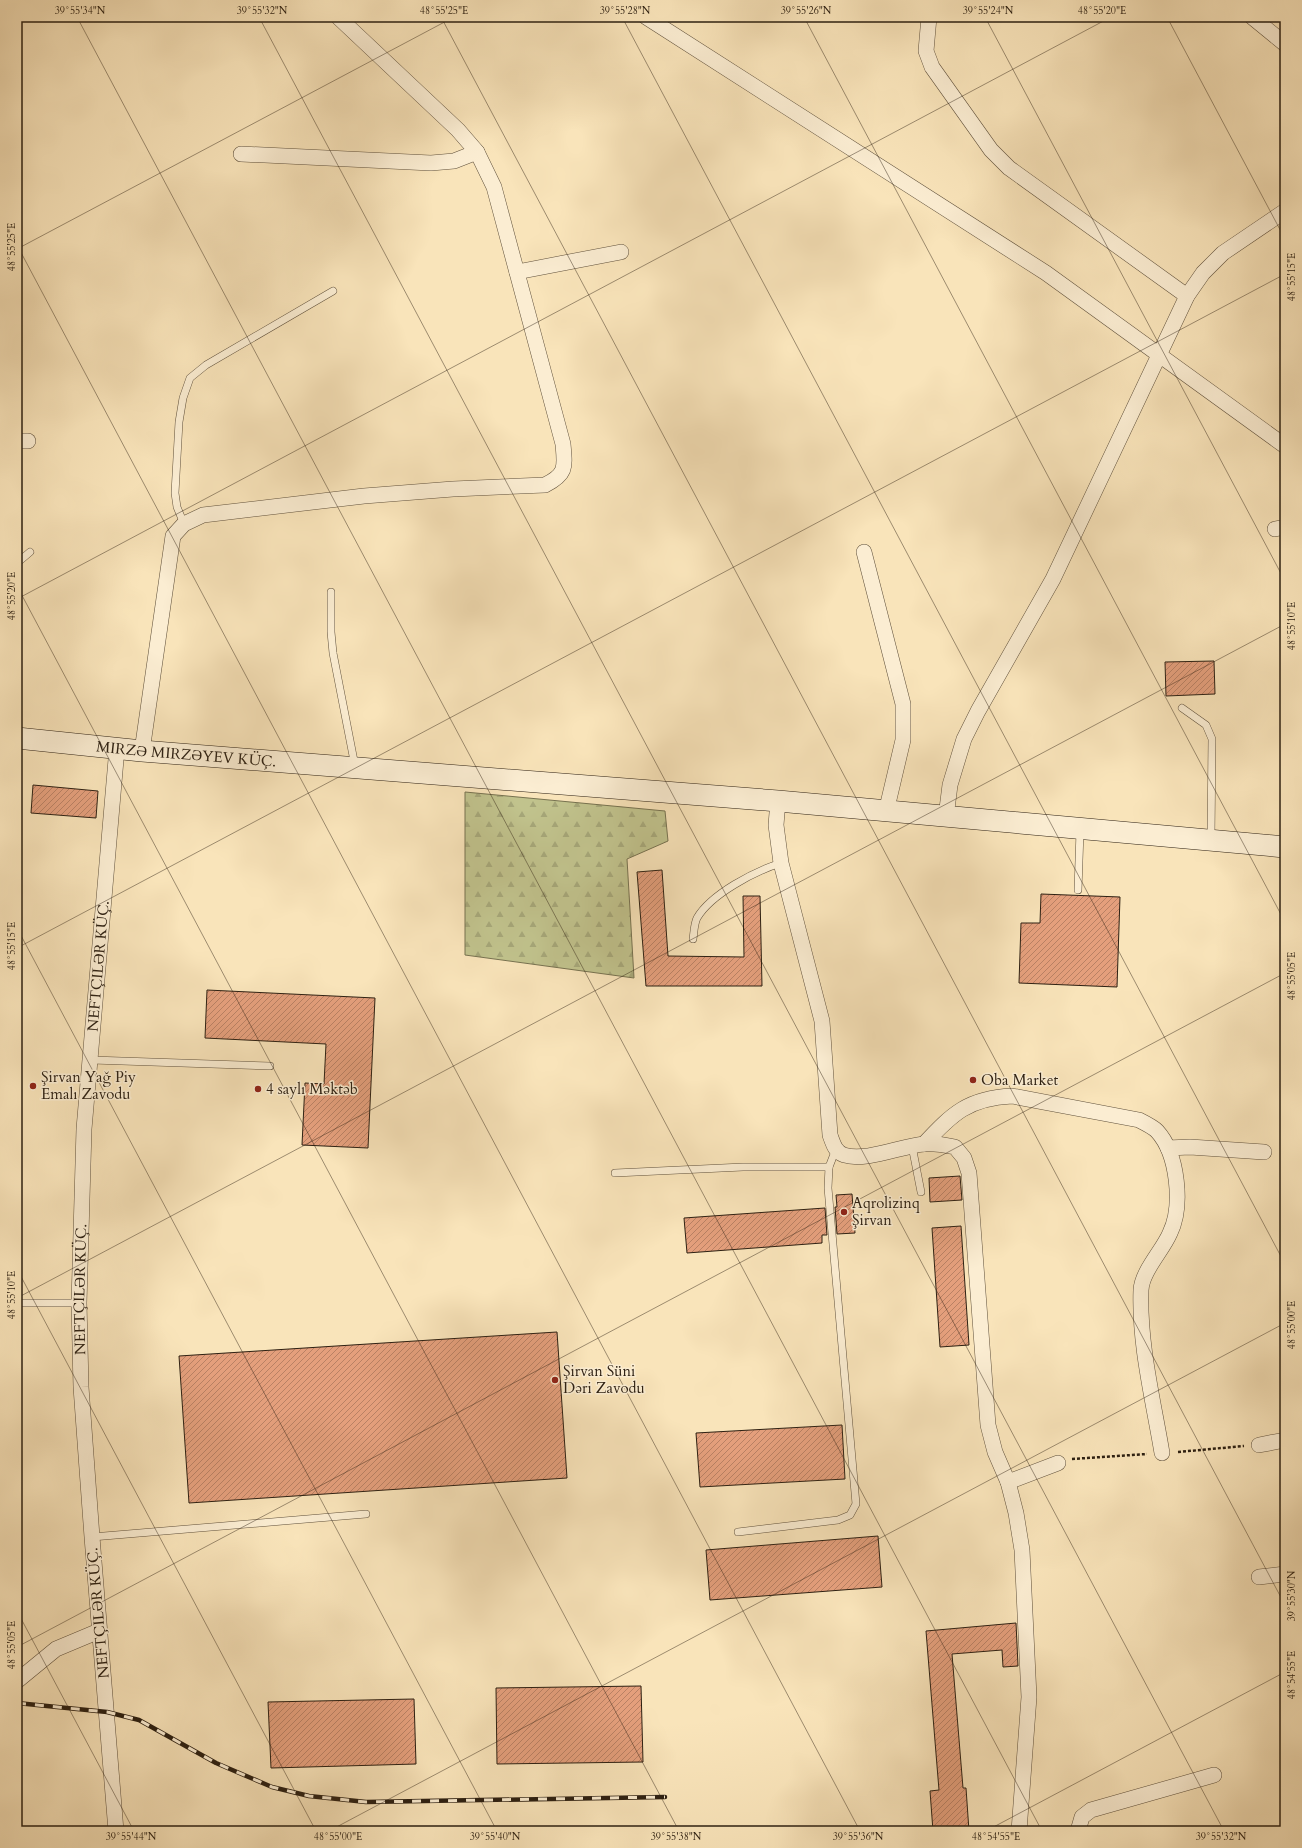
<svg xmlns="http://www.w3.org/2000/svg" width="1302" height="1848" viewBox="0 0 1302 1848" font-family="Cardo,serif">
<defs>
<pattern id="forest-firs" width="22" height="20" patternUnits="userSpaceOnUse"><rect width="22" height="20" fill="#c1c38d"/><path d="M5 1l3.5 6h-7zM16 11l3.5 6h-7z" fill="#a6a779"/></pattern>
<pattern id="building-hatch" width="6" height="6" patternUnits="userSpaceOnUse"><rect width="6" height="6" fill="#e49f7c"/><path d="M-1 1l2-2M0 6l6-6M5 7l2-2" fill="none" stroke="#b98164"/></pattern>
</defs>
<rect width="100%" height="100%" fill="#f9e4ba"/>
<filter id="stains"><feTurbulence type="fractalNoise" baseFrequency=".005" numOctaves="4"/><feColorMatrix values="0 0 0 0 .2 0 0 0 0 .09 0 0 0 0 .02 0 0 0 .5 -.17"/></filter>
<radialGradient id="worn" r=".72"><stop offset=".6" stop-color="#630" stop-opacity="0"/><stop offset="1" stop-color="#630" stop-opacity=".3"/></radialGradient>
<polygon fill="url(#forest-firs)" stroke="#777250" points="465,792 665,811 668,841 627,859 634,978 465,955"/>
<g fill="url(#building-hatch)" stroke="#2d2012">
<polygon points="1214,661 1215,694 1166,696 1165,662"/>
<polygon points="33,785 98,791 96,818 31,813"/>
<polygon points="662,870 668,956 744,957 743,896 760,896 762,986 646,986 637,872"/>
<polygon points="1041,894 1120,897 1117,987 1019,983 1021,923 1040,923"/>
<polygon points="207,990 375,998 368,1148 302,1145 305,1083 324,1084 326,1044 205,1038"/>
<polygon points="960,1176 962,1200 930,1202 929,1178"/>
<polygon points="852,1194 855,1233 837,1234 835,1207 837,1207 836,1195"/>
<polygon points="825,1208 827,1235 822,1235 822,1243 687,1253 684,1218"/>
<polygon points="961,1226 969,1345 940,1347 932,1228"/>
<polygon points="557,1332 567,1478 189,1503 179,1356"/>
<polygon points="842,1425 845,1479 700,1487 696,1433"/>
<polygon points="878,1536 882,1587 710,1600 706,1550"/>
<polygon points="1016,1623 1018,1666 1003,1667 1002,1650 952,1654 963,1788 966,1788 969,1831 933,1831 930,1791 939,1790 926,1631"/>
<polygon points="641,1686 643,1762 497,1764 496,1688"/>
<polygon points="414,1699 416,1764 271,1768 268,1702"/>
</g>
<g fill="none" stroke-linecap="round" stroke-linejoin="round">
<g stroke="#60513c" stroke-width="8">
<g id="lane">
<polyline points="184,524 177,507 175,493 179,422 183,398 190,378 206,365 333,291"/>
<polyline points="17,563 30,552"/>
<polyline points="331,592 331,632 333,653 355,766"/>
<polyline points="1182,708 1206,725 1212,739 1211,838"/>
<polyline points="1078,890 1080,831"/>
<path d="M 693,939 C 694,933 694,924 697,918 C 711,894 755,871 781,863"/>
<polyline points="92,1060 270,1066"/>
<polyline points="912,1146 921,1192"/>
<polyline points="615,1173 743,1167 829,1167"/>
<polyline points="17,1303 79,1303"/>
<polyline points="738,1532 838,1520 850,1515 856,1504 828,1188 829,1167 836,1149"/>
<polyline points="92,1537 366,1514"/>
</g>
</g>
<g stroke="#60513c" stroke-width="16">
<g id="street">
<polyline points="646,17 1046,273 1285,446"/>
<polyline points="929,17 926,51 932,67 991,150 1009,168 1187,296"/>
<polyline points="1252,17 1285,44"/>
<polyline points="241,154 431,163 454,161 477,152"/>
<polyline points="517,272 621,252"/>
<polyline points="17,441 28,441"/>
<polyline points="1275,529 1285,527"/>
<polyline points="864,552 903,704 903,740 886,812"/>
<path d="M 142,751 L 173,536 L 184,524 L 203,515 L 364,496 L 453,489 L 545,485 C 567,474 565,467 563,444 L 494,187 L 477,152 L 458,130 L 338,17"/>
<path d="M 778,801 L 776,825 L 781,863 L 822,1021 L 830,1135 C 833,1143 835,1152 844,1155 C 866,1162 901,1146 924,1144 C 935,1143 945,1145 955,1147 L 964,1158 L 969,1173 L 988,1425 L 995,1452 L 1008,1482 L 1016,1513 L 1022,1550 L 1029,1697 L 1019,1831"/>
<polyline points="946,817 950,785 964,739 978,711 1053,579 1187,296 1203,273 1223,253 1285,211"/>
<path d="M 924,1144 C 952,1114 968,1098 1012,1096 L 1139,1120 C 1145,1123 1153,1127 1157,1131 C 1178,1154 1183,1206 1170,1233 C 1163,1250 1142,1271 1141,1290 C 1139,1344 1153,1399 1162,1453"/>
<polyline points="1168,1148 1190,1147 1264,1152"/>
<polyline points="1259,1445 1285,1440"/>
<polyline points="1008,1482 1058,1463"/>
<polyline points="1259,1577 1285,1574"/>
<polyline points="17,1681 56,1649 99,1631"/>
<path id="s1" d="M 116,1831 L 92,1537 L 81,1387 L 79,1303 L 84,1129 L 117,748"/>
<polyline points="1078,1831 1082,1817 1091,1810 1214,1775"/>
</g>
</g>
<g stroke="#2d2012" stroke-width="22">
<g id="secondary">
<path id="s2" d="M 17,738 L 142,751 L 778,801 L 1285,847"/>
</g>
</g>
<g stroke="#2d2012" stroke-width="2.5" stroke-dasharray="3 2" stroke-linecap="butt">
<polyline points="1178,1452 1244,1446"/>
<polyline points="1072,1459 1147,1454"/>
</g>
<use href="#lane" stroke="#fbedd2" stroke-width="7"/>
<use href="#street" stroke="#fbedd2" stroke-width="15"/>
<use href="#secondary" stroke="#fbedd2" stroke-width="21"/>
<g stroke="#2d2012" stroke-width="4.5">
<polyline id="rail" points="17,1703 107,1712 139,1720 216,1763 272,1787 309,1796 366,1802 665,1797"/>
</g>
<use href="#rail" stroke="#fbedd2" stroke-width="3" stroke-dasharray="9" stroke-linecap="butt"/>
</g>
<path fill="none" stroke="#2d2012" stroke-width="1" stroke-opacity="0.45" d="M 77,17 L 1042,1831M 259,17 L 1224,1831M 441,17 L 1285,1605M 622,17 L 1285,1264M 804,17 L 1285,922M 985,17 L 1285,581M 1167,17 L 1285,239M 17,245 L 860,1831M 17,249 L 454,17M 17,586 L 679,1831M 17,599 L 1111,17M 17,928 L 497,1831M 17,948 L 1285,274M 17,1269 L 316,1831M 17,1298 L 1285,624M 17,1611 L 134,1831M 17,1647 L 1285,973M 329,1831 L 1285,1323M 986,1831 L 1285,1672"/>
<g fill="#8f2418" stroke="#fbedd2" stroke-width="1.5">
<circle cx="973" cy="1080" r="4"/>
<circle cx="33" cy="1086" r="4"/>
<circle cx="258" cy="1089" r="4"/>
<circle cx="844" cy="1212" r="4"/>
<circle cx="555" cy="1380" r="4"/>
</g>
<g text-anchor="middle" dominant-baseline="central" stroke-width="3" stroke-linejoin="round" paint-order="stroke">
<g font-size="15" fill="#2d2012" stroke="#fbedd2">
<text stroke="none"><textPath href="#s2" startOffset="170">MIRZƏ MIRZƏYEV KÜÇ.</textPath></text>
<text stroke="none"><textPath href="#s1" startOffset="867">NEFTÇILƏR KÜÇ.</textPath></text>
<text stroke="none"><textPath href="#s1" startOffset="543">NEFTÇILƏR KÜÇ.</textPath></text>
<text transform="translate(98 1613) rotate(-95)">NEFTÇILƏR KÜÇ.</text>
</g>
<g font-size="15" fill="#2d2012" stroke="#fbedd2" text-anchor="start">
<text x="41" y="1077">Şirvan Yağ Piy<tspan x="41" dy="17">Emalı Zavodu</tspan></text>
<text x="981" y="1080">Oba Market</text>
<text x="266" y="1089">4 saylı Məktəb</text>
<text x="852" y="1203">Aqrolizinq<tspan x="852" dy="17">Şirvan</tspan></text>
<text x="563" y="1371">Şirvan Süni<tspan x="563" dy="17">Dəri Zavodu</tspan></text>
</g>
</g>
<rect width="1302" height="1848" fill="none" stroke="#f9e4ba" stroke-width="44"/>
<rect x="22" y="22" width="1258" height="1804" fill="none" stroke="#2d2012" stroke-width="1.5"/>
<g font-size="10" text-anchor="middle" fill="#2d2012">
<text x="80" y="14">39°55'34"N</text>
<text x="262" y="14">39°55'32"N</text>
<text x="444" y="14">48°55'25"E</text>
<text x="625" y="14">39°55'28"N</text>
<text x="806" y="14">39°55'26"N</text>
<text x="988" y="14">39°55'24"N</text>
<text x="1102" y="14">48°55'20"E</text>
<text transform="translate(11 247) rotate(-90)" y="4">48°55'25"E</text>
<text transform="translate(1291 277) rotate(-90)" y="4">48°55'15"E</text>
<text transform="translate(11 596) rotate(-90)" y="4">48°55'20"E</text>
<text transform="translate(1291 626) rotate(-90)" y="4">48°55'10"E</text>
<text transform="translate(11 946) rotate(-90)" y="4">48°55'15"E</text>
<text transform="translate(1291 976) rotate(-90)" y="4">48°55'05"E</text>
<text transform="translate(11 1295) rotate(-90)" y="4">48°55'10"E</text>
<text transform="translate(1291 1325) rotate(-90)" y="4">48°55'00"E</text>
<text transform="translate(1291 1596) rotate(-90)" y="4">39°55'30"N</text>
<text transform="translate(11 1645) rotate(-90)" y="4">48°55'05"E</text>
<text transform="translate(1291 1675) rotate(-90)" y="4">48°54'55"E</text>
<text x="131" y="1840">39°55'44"N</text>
<text x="338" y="1840">48°55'00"E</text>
<text x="495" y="1840">39°55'40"N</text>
<text x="676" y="1840">39°55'38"N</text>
<text x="858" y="1840">39°55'36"N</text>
<text x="996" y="1840">48°54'55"E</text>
<text x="1221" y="1840">39°55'32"N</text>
</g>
<rect width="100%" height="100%" filter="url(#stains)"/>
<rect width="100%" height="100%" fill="url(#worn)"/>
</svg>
